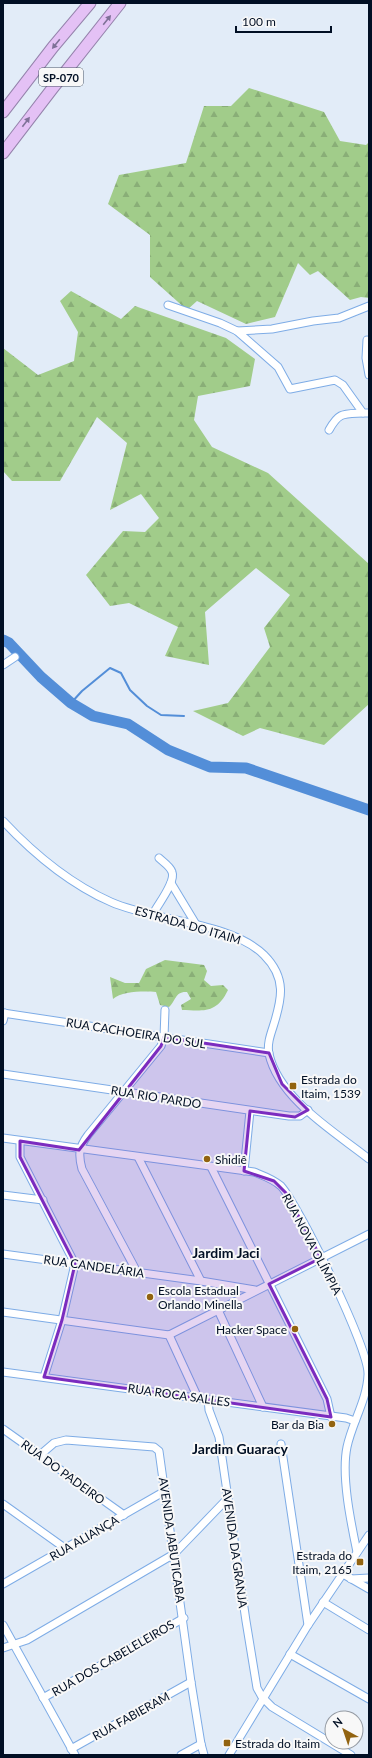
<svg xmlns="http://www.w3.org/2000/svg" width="372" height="1758" viewBox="0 0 372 1758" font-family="Lato,sans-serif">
<defs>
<pattern id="forest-firs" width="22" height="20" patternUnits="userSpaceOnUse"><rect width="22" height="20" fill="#a1cc8a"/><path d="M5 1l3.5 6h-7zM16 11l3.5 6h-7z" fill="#89ae77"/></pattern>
</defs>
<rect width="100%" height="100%" fill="#e2ecf8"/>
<g fill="url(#forest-firs)">
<polygon points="249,88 324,112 340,141 366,145 369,142 369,298 361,297 350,300 318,271 310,275 298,263 275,317 246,324 197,301 187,310 150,277 150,235 108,204 119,175 186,163 204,106 231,106"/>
<polygon points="71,291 121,319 135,306 226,338 255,359 250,386 198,396 194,420 212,447 268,473 369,564 369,704 324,745 260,728 243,736 193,711 228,703 270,647 264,628 290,595 256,568 205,612 209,665 165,656 178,627 129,603 110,606 86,575 123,531 145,532 159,518 141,494 110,510 127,443 97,417 60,481 12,481 3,471 3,348 38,375 74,361 78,332 60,301"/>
<path d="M 165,960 L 204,965 L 207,971 L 204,980 L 211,986 L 223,985 L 228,990 C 217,1013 205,1011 182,1010 L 181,1005 L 191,999 L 187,992 C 175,991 176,1001 169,1007 L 160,1005 L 156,992 C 144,991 122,991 113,999 L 110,977 L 125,983 L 139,983 L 146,969 Z"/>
</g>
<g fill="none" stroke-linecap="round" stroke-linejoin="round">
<polyline stroke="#538ed8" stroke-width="2" points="71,703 82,691 110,668 121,673 130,690 147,706 161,715 184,716"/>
<polyline stroke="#538ed8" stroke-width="11" points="3,640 9,643 41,677 71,703 93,716 128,724 168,750 210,767 246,768 369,810"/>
<g stroke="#7eace6" stroke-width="9">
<g id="minor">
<polyline points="168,305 220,323 237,331 278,367 290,389 335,380 343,385 363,413 369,413"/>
<polyline points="237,331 272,329 313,321 339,318 369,306"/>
<polyline points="367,340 366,358 369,375"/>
<path d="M 329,430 C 339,412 343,414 363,413"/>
<polyline points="3,665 15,657"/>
<path d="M 3,821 C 34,854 68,883 111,902 C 153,921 231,922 264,955 C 287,978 282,999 273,1027 C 270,1036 267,1045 269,1054 C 279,1099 335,1132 369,1159"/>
<polyline points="171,883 197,926"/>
<path d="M 153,914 C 158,904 176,882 172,872 C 170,866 163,862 159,858"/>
<polyline points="3,1013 269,1053"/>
<polyline points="3,1021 5,1013"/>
<polyline points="3,1074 289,1116 300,1116 308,1110"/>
<path d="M 3,1138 L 254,1172 C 264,1176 273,1179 281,1186 C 299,1206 370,1350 368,1375 C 367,1400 352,1423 347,1447 C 341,1476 351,1523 357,1552"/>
<polyline points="20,1141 20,1157 75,1264 62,1320 44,1377"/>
<polyline points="138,1157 201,1281"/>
<polyline points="211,1167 327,1399 331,1417"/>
<polyline points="244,1171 250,1111"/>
<polyline points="3,1195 43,1200"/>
<polyline points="3,1254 201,1281 255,1290"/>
<path d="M 137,1272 L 82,1169 C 78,1154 79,1147 88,1135 L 161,1046 L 164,1037 L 165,1010"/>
<polyline points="218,1310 263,1407"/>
<polyline points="3,1312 169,1335"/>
<polyline points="169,1335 369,1234"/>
<polyline points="169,1335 198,1398"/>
<polyline points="3,1372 346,1418 355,1421"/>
<polyline points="208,1399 209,1410 219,1437 246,1621 257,1688 262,1697 272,1707 351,1755"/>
<polyline points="3,1429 124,1515"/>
<polyline points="281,1444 308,1625"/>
<polyline points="40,1455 54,1443 66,1440 154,1447 159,1451 191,1682 201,1744 204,1755"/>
<polyline points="3,1504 66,1549"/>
<polyline points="343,1574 369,1589"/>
<polyline points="351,1579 369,1578"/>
<polyline points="3,1584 165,1491"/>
<polyline points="323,1602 369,1630"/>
<polyline points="3,1625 75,1755"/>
<polyline points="3,1648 27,1640 174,1554 227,1499"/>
<polyline points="290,1654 369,1699"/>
<polyline points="43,1698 184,1618"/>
<polyline points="71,1749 191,1682"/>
<polyline points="181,1755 201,1744"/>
<polyline points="229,1755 308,1625 369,1535"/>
</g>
</g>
<g stroke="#9583ac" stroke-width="13">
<g id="highway">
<polyline points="3,112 53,47 90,3"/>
<polyline points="3,153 52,89 120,3"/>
</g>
</g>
<use href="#minor" stroke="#fff" stroke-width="7"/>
<use href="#highway" stroke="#e4c1f5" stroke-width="11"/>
</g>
<defs><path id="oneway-solid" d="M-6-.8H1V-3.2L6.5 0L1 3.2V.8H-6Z"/></defs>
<g fill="#7e7197">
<use href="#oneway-solid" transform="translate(107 20) rotate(-51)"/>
<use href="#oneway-solid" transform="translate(56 44) rotate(129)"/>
<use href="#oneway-solid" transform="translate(26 122) rotate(-53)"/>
</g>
<path fill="#7b2cbf" fill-opacity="0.2" stroke="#7b2cbf" stroke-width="3" stroke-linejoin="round" d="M 164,1037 L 269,1053 L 282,1084 L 308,1110 L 295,1117 L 250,1111 L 244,1171 L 274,1181 L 286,1193 L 321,1258 L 269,1284 L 327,1399 L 331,1417 L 44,1377 L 62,1320 L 75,1264 L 20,1157 L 20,1141 L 79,1150 L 161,1046 Z"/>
<g fill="#926310" stroke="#f8f8f8" stroke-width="1.5">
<rect x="289" y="1082" width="8" height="8" rx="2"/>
<circle cx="207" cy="1159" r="4"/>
<circle cx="150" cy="1297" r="4"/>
<circle cx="295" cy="1329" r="4"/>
<circle cx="332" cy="1424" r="4"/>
<rect x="356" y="1558" width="8" height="8" rx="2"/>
<rect x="223" y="1739" width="8" height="8" rx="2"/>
</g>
<g text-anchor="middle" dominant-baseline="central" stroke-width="4" stroke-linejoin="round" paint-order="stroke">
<rect fill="#f8f8f8" stroke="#4b5564" stroke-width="1" x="39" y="68" width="44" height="18" rx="3"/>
<g font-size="11" font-weight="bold" fill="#010f24">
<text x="61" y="77">SP-070</text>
</g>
<g font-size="12" fill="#010f24" stroke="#f8f8f8">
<text transform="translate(188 925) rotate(16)">ESTRADA DO ITAIM</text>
<text transform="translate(136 1033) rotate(9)">RUA CACHOEIRA DO SUL</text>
<text transform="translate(156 1097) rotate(9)">RUA RIO PARDO</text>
<text transform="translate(312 1244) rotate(62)">RUA NOVA OLÍMPIA</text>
<text transform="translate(94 1266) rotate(8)">RUA CANDELÁRIA</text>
<text transform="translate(179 1395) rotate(8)">RUA ROCA SALLES</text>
<text transform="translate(63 1472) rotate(36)">RUA DO PADEIRO</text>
<text transform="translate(84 1538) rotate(-30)">RUA ALIANÇA</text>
<text transform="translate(172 1540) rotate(82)">AVENIDA JABUTICABA</text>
<text transform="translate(235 1548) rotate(82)">AVENIDA DA GRANJA</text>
<text transform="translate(113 1658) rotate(-30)">RUA DOS CABELELEIROS</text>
<text transform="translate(131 1716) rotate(-29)">RUA FABIERAM</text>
</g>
<g font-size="12" fill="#010f24" stroke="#f8f8f8" text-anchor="start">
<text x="301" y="1079">Estrada do<tspan x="301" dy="14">Itaim, 1539</tspan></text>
<text x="215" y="1159">Shidiê</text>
<text x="158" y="1290">Escola Estadual<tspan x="158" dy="14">Orlando Minella</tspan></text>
<text x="287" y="1329" text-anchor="end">Hacker Space</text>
<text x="324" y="1424" text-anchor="end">Bar da Bia</text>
<text x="352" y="1555" text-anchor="end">Estrada do<tspan x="352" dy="14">Itaim, 2165</tspan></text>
<text x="235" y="1743">Estrada do Itaim</text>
</g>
<g font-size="14" font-weight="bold" fill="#010f24" stroke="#f8f8f8">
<text x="226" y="1252">Jardim Jaci</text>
<text x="240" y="1448">Jardim Guaracy</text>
</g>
</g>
<rect width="372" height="1758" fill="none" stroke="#010f24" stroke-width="8"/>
<g transform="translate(344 1730) rotate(320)"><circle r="19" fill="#f8f8f8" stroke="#959ba3"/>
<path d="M0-3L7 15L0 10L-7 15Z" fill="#926310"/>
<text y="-6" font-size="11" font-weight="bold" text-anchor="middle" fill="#010f24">N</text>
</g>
<path d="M236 26v6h95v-6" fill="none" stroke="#010f24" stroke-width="2"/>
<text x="242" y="26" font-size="12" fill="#010f24" stroke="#f8f8f8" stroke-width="3" paint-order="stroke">100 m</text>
</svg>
